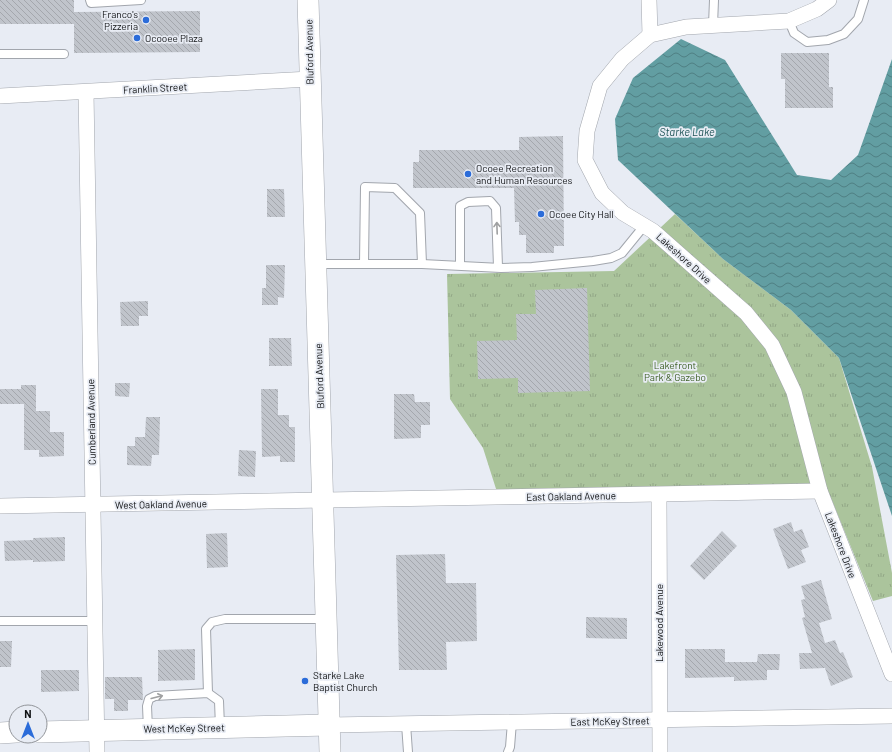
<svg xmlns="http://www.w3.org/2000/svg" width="892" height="752" viewBox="0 0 892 752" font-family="Barlow,sans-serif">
<defs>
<pattern id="grass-tufts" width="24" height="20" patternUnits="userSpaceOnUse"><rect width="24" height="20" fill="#abc49c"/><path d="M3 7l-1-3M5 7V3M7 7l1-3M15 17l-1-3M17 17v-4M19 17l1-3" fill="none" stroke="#92a786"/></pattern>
<pattern id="water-waves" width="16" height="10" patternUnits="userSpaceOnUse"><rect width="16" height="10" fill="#629ea2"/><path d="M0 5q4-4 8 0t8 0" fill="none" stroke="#4f7f83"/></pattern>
<pattern id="building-back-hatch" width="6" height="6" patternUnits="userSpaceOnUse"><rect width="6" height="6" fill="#c0c4cb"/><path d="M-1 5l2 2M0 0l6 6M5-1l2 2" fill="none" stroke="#a4a7ad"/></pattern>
</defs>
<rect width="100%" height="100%" fill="#e8ecf4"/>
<polygon fill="url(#grass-tufts)" points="675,214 723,259 791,310 839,358 872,467 892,573 892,596 873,601 826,486 497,492 483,448 450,399 447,274 614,271"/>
<polygon fill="url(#water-waves)" points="681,39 725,60 797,175 831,180 858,155 892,59 892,516 839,358 791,310 723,259 618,160 615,119 633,78"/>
<g fill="url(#building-back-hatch)">
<polygon points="0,0 74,0 74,12 200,11 200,52 74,53 74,24 0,24"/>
<polygon points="781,53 829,53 829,87 833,87 833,108 785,108 785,79 781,79"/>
<polygon points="563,136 564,246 554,246 554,253 526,253 526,235 519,235 519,222 515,222 514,188 413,188 413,162 419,162 419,150 519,150 519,137"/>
<polygon points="267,189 284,189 285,217 267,217"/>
<polygon points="266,265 285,265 284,298 278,297 278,305 262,305 262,288 266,288"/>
<polygon points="587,288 590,391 518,393 518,378 478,379 477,341 517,340 516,314 536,314 535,290"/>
<polygon points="148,301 148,316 139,316 139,326 121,326 120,302"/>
<polygon points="269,338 291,338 292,366 269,366"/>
<polygon points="115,383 130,383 129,397 115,396"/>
<polygon points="21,385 36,385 36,411 50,411 50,432 64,432 64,456 39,457 39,450 24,450 24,404 0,404 0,389 21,389"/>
<polygon points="261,389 278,389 278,415 289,415 289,427 295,427 295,462 280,462 280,456 262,457"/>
<polygon points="394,394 414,394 415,402 430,402 430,425 421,425 421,438 394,439"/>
<polygon points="146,417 160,417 159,455 152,455 151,466 127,465 127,446 135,446 135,437 145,437"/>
<polygon points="239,450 256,451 255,477 238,476"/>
<polygon points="791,522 794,532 802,529 809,547 801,550 806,562 788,569 773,529"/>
<polygon points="722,531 737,546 704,580 690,566"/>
<polygon points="227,533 228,567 207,568 206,534"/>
<polygon points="65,537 65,561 33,562 33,560 5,561 4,541 33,540 33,538"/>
<polygon points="445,554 446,583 476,583 477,641 446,642 447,670 399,670 396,555"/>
<polygon points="821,580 832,619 819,623 825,643 835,640 840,653 843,652 853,677 831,686 825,668 800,669 799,653 812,653 802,618 805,617 801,600 805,599 801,586"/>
<polygon points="586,617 627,618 627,639 586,638"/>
<polygon points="0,641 12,641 11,667 0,667"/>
<polygon points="195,649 195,680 158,681 158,650"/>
<polygon points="685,649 725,649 725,662 757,662 758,654 780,654 779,670 767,670 767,680 734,681 734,677 685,678"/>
<polygon points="41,670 79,670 79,691 41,692"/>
<polygon points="105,677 142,677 143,700 128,700 128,711 114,711 114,699 105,699"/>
</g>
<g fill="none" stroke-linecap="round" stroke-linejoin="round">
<g stroke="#a2a6ad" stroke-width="10">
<g id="lane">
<polyline points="90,0 91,3 141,0"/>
<polyline points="789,21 794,33 807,42 828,40 844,34 858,19 864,0"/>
<polyline points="713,25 714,0"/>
<polyline points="0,54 64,54"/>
<polyline points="316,264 422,264 501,268 532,267 593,261 611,258 622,253 644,226"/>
<polyline points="364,264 365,187 395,188 420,213 422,264"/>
<polyline points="460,265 460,206 468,202 490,201 496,208 498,267"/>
<polyline points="0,621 95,621"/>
<polyline points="208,693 206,629 212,622 225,619 326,619"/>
<polyline points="406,724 408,752"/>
<polyline points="148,729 147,706 149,699 155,696 208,693 219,701 220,727"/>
<polyline points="508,752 510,747 512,722"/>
</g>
</g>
<g stroke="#a2a6ad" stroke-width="16">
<g id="street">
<polyline points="649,0 650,35"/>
<polyline points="829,0 817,9 789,21 686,27 650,35 622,59 600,86 587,131 585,160 602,193 623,213 653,231 746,313 772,345 794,392 820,491 892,674"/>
<polyline points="86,92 97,752"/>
<polyline points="0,96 310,79"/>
<polyline points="659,495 660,752"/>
<polyline points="0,506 820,491"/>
<polyline points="329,725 892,716"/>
</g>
</g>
<g stroke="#a2a6ad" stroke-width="22">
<g id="secondary">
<polyline points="308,0 330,752"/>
<polyline points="40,732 329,725"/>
<polyline points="0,733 16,732"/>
</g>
</g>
<use href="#lane" stroke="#fff" stroke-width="8"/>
<use href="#street" stroke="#fff" stroke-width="15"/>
<use href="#secondary" stroke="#fff" stroke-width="21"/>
</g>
<defs><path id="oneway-shaft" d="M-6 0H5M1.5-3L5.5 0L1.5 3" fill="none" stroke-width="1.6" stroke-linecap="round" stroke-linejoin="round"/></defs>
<g stroke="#9fa0a1">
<use href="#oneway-shaft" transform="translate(497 228) rotate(-92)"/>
<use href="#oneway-shaft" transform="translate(157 697) rotate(-14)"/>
</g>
<g fill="#2b6cd9" stroke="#e8ecf4" stroke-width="1.5">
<circle cx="146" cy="20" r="4"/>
<circle cx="137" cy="38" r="4"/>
<circle cx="468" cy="174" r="4"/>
<circle cx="541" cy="214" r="4"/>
<circle cx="305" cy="681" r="4"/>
</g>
<g text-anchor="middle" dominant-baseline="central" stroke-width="3.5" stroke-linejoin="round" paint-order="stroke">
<g font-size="10" fill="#101214" stroke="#e8ecf4" text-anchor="start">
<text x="138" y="14" text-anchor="end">Franco's<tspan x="138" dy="12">Pizzeria</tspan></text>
<text x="145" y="38">Ocooee Plaza</text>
<text x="476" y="168">Ocoee Recreation<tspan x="476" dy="12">and Human Resources</tspan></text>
<text x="549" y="214">Ocoee City Hall</text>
<text x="313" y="675">Starke Lake<tspan x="313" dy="12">Baptist Church</tspan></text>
</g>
<g font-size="10" fill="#101214" stroke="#e8ecf4">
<text transform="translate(309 52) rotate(-91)">Bluford Avenue</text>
<text transform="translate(155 88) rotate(-3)">Franklin Street</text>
<text transform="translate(684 258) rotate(42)">Lakeshore Drive</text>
<text transform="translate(319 376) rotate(-92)">Bluford Avenue</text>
<text transform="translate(91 422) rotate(-91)">Cumberland Avenue</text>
<text transform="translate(571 496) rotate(-1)">East Oakland Avenue</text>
<text transform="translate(161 504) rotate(-1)">West Oakland Avenue</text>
<text transform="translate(841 545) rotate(69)">Lakeshore Drive</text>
<text transform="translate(659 623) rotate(-90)">Lakewood Avenue</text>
<text transform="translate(610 721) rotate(-1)">East McKey Street</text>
<text transform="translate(184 728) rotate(-1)">West McKey Street</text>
</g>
<g font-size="10" fill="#406229" stroke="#e8ecf4">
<text x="675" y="365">Lakefront<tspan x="675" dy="12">Park &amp; Gazebo</tspan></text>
</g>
<g font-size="11" font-style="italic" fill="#1f5457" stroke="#e8ecf4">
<text x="687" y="131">Starke Lake</text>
</g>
</g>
<g transform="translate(28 724)"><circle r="19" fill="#e8ecf4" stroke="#92959a"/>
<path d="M0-3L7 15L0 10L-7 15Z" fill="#2b6cd9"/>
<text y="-6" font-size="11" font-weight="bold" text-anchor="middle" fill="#101214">N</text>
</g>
</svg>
